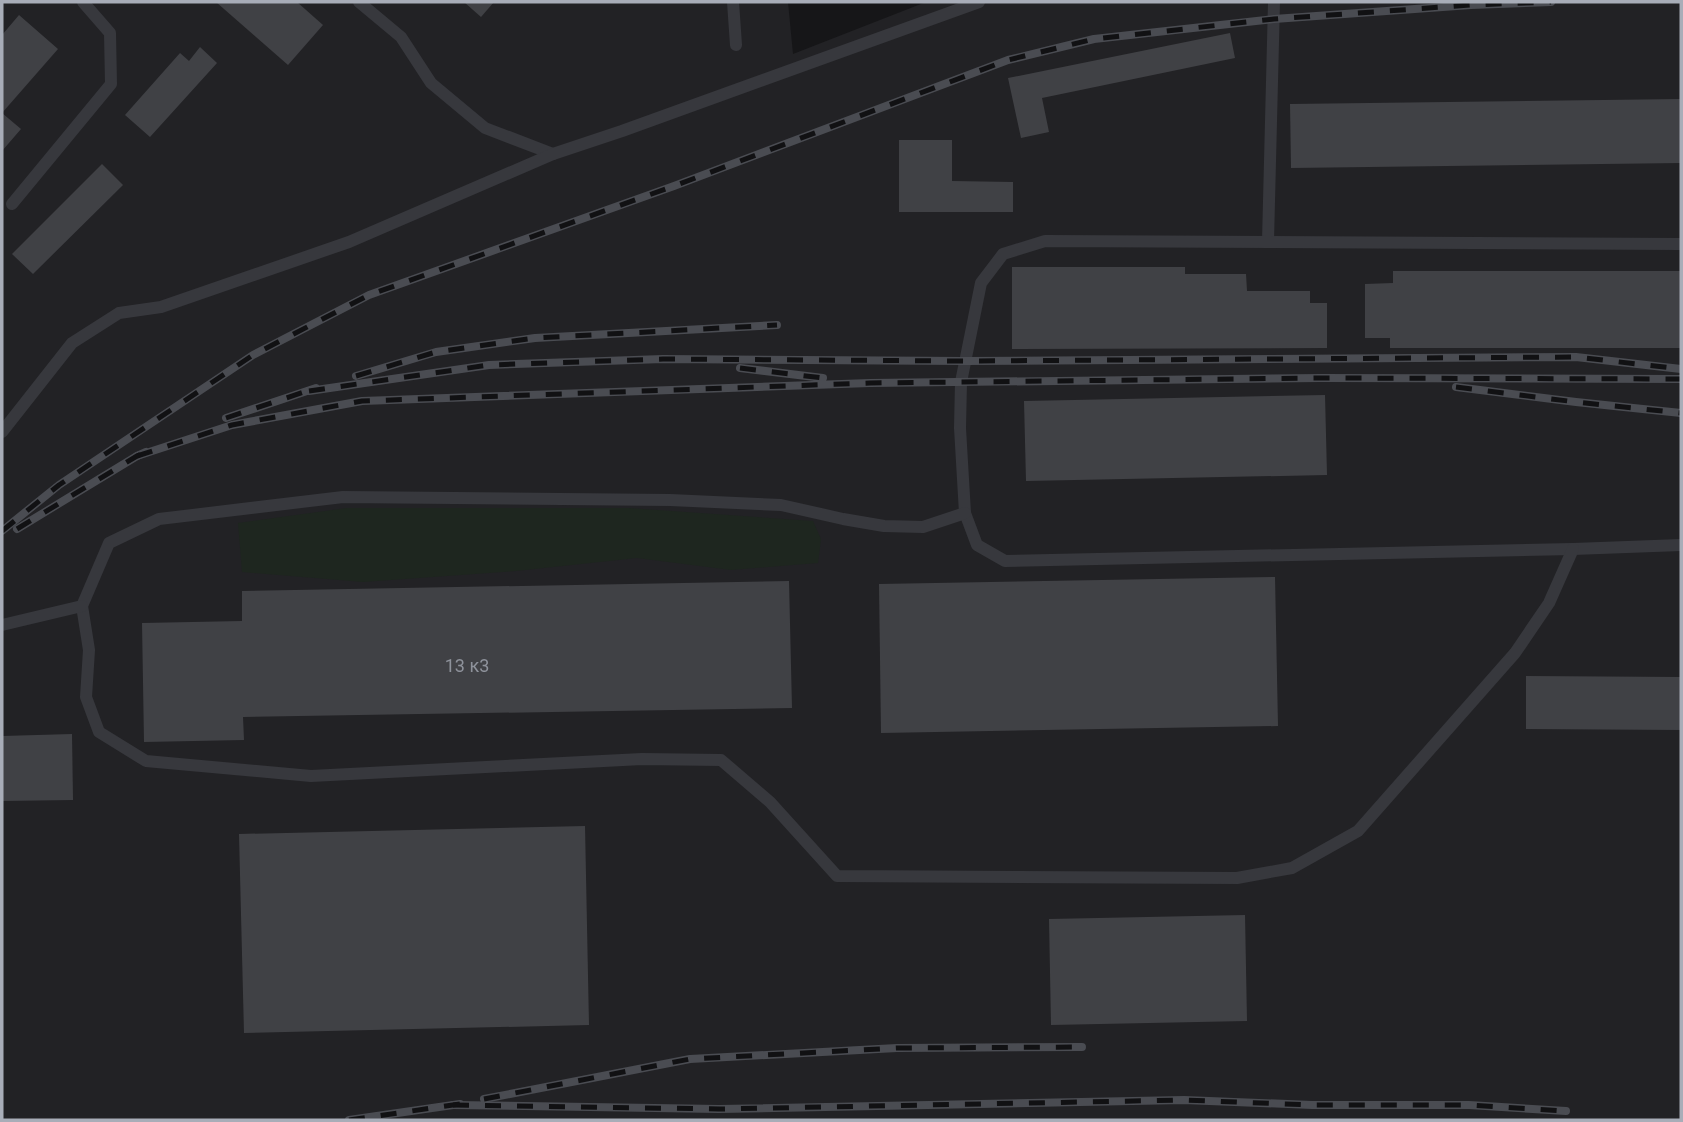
<svg xmlns="http://www.w3.org/2000/svg" width="1683" height="1122" viewBox="0 0 1683 1122" font-family="Roboto,sans-serif">
<rect width="100%" height="100%" fill="#161618"/>
<polygon fill="#222225" points="2,2 788,2 793,54 926,2 1681,2 1681,1120 2,1120"/>
<polygon fill="#1e261f" points="347,508 629,508 813,521 821,539 818,563 731,570 637,558 516,571 363,582 242,572 238,523"/>
<g fill="#404145">
<polygon points="216,2 297,2 323,25 288,65"/>
<polygon points="464,2 494,2 481,17"/>
<polygon points="19,15 58,49 2,113 21,129 2,151 2,35"/>
<polygon points="1230,33 1235,58 1042,98 1049,132 1021,138 1008,78"/>
<polygon points="200,47 217,63 150,137 125,115 180,53 189,61"/>
<polygon points="1681,99 1681,163 1291,168 1290,104"/>
<polygon points="899,140 952,140 952,181 1013,182 1013,212 899,212"/>
<polygon points="102,164 123,185 33,274 12,254"/>
<polygon points="1012,267 1185,267 1185,274 1246,274 1247,291 1310,291 1310,303 1327,303 1327,348 1012,349"/>
<polygon points="1393,271 1681,271 1681,348 1390,348 1390,338 1365,338 1365,284 1393,283"/>
<polygon points="1325,395 1327,475 1026,481 1024,401"/>
<polygon points="1275,577 1278,726 881,733 879,584"/>
<polygon points="789,581 792,708 243,717 244,740 144,742 142,623 242,621 242,591"/>
<polygon points="1526,676 1681,677 1681,730 1526,729"/>
<polygon points="72,734 73,800 2,801 2,736"/>
<polygon points="585,826 589,1025 244,1033 239,834"/>
<polygon points="1245,915 1247,1021 1051,1025 1049,919"/>
</g>
<g fill="none" stroke-linecap="round" stroke-linejoin="round">
<g stroke="#37383d" stroke-width="12">
<polyline points="359,2 401,37 431,83 485,128 553,154"/>
<polyline points="733,2 736,45"/>
<polyline points="12,204 111,84 110,33 83,2"/>
<polyline points="1268,241 1274,2"/>
<polyline points="1681,244 1045,241 1003,254 981,283 961,382 960,428 965,513 977,545 1005,561 1573,549 1681,545"/>
<polyline points="2,432 72,343 119,313 161,307 349,242 553,154 622,131 979,2"/>
<polyline points="965,513 923,527 884,526 843,519 781,505 670,500 343,497 159,519 109,543 82,606 89,650 86,697 99,732 146,761 311,776 642,759 721,760 770,802 837,876 1237,878 1292,868 1358,831 1515,653 1549,603 1573,549"/>
<polyline points="2,625 82,606"/>
</g>
<g stroke="#4a4c52" stroke-width="8">
<g id="rail">
<polyline points="740,368 823,378"/>
<polyline points="356,376 436,352 535,338 777,325"/>
<polyline points="1456,387 1576,402 1681,413"/>
<polyline points="309,391 489,365 663,359 964,361 1576,357 1681,369"/>
<polyline points="226,418 316,388"/>
<polyline points="137,456 232,425 362,401 870,383 1321,378 1681,379"/>
<polyline points="17,529 137,456 146,452"/>
<polyline points="2,531 59,485 253,355 369,295 674,186 1008,60 1094,39 1274,19 1471,5 1551,2"/>
<polyline points="484,1099 690,1059 897,1048 1082,1047"/>
<polyline points="453,1105 719,1109 1184,1100 1312,1105 1469,1105 1566,1111"/>
<polyline points="349,1120 460,1104"/>
</g>
</g>
<use href="#rail" stroke="#111113" stroke-width="5" stroke-dasharray="16" stroke-linecap="butt"/>
</g>
<g text-anchor="middle" dominant-baseline="central" stroke-width="5" stroke-linejoin="round" paint-order="stroke">
<g font-size="18" fill="#8e929b">
<text x="467" y="665">13 к3</text>
</g>
</g>
<rect width="1683" height="1122" fill="none" stroke="#a8adb8" stroke-width="7"/>
</svg>
